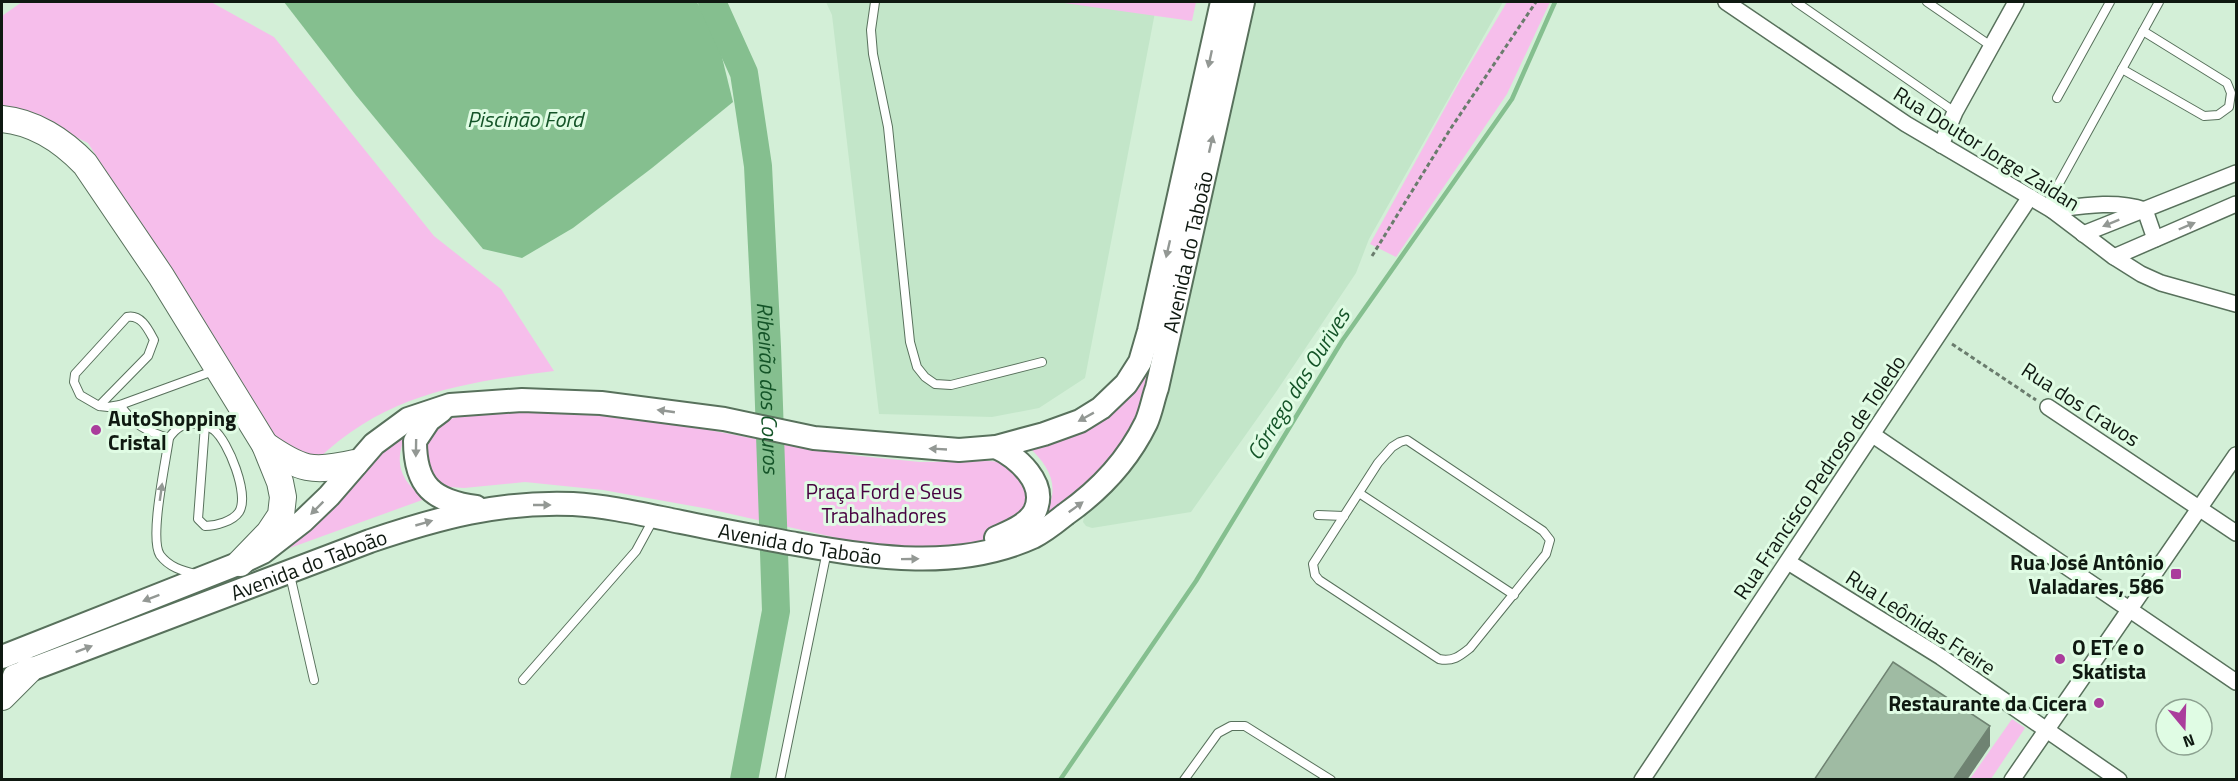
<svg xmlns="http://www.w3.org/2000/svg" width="2238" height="781" viewBox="0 0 2238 781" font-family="'Titillium Web',sans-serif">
<rect width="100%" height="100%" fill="#d3efd7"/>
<g fill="#c3e6c9">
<polygon points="826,2 1157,2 1085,378 1039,408 992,417 879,414 832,15"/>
<polygon points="1250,2 1503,2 1369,239 1356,273 1276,392 1191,512 1092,528 1086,526 1083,522 1084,517 1144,446 1163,410"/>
</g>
<g fill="#f6beeb">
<path d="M 22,2 L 211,2 L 274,37 L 434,236 L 501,289 L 554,371 C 462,383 387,393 317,460 L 279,443 L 88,143 L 24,112 L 2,108 L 2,16 Z"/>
<polygon points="1057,2 1196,2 1192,21"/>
<polygon points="1507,2 1550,2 1507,94 1396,257 1370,244 1461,79"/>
<path d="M 1156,359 L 1144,404 L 1121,452 L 1059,512 L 1045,515 C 1061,486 1050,467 1027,445 Z"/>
<path d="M 501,411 L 611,415 L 668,422 L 808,449 L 860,456 L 920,462 L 989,461 L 1003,462 L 1027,481 L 1028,503 L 1020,513 L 988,538 L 972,544 L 947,549 L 877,547 L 709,509 L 603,490 L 525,482 L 464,488 L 450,487 L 438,483 L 428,476 C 427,468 422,456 423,448 C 426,414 476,414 501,411 Z"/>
<path d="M 410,426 C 394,457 395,477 425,499 L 276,553 L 367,459 Z"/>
<polygon points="2012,719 2025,728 1991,779 1970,779"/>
</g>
<polygon fill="#85bf8f" points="284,2 697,2 719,45 733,102 652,168 573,228 522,258 483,249 355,94"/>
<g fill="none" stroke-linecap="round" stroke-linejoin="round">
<polyline stroke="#85bf8f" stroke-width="4.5" points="1060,780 1196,581 1342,341 1512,99 1555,2"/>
<path stroke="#85bf8f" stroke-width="28" id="s1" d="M 712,2 L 744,73 L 758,166 L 767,347 L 776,611 L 744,780"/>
<g stroke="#58715c" stroke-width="10">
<g id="lane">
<polyline points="875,2 871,30 873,54 888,127 910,342 917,367 925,377 935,384 951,385 1042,362"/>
<polyline points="1796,2 1955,112"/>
<polyline points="1927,2 1991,46"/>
<polyline points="2122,69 2204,116 2218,115 2229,107 2231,93 2227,83 2143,31"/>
<polyline points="2057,98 2110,2"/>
<polyline points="2046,207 2159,2"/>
<path d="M 120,405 C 133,424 147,432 169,438"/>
<path d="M 99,406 L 148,356 L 154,340 C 148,329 141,314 127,317 L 75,374 L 74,382 L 80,395 L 99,406 L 108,407 L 120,405 L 216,370"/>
<path d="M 1407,440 L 1543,531 L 1550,540 L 1546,554 L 1470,648 C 1460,656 1453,662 1439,659 L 1319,580 L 1315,575 L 1313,564 L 1378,463 L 1392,447 L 1400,442 Z"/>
<polyline points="1359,493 1514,595"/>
<polyline points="1318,515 1344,516"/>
<path d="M 196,574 C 182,571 169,567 160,555 C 149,538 166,461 169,438 C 176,428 183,423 196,424 C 203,425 208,426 214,430 C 228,441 250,495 239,512 C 233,521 216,526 205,526 L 198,519 L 205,425"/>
<polyline points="290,575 314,680"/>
<polyline points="523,680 636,551 654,518"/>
<polyline points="780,780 827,551"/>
<polyline points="1184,780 1218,733 1231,726 1245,726 1331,780"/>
</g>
</g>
<g stroke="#58715c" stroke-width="18">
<g id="street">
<polyline points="1726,2 1906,124 2052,210 2114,257 2141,274 2161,283 2236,304"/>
<polyline points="1941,145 1955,112 2016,2"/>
<path d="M 2052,210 C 2082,206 2115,200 2145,210 L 2155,239"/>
<polyline points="2083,234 2236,173"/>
<polyline points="2114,257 2236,204"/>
<polyline points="2048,407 2236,533"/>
<polyline points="1873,435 2236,682"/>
<polyline points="1788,562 1941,657 2119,780"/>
<polyline points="1642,780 2030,197"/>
<polyline points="2012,780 2236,455"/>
</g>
</g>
<g stroke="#58715c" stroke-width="26">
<g id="primary">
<path d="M 441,411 L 429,420 L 415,441 C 415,486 433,501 476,507"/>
<path d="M 996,447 C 1017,457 1048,483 1035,511 C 1028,525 1009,532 996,538"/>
<polyline points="2,657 240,563 263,552 303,521 329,496 374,444 408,419 450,405 522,400 601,403 724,419 814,438 959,450 996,447 1044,434 1080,421 1101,408 1126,384 1140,362 1149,331 1222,2"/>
<path id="s2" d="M 14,676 L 370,541 C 438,518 500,501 573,504 C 609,506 646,515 681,522 C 719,530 758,537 796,544 C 874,558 958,571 1033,537 C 1045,531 1056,522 1066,514 C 1100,490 1128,460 1146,423 C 1151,412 1153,399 1157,388 L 1243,2"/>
</g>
</g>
<g stroke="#58715c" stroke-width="28">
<g id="highway">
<path d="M 2,119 C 34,122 63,141 85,164 L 161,276 L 265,445 L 280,482 L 283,497 L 281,515 L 269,533 L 240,563"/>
<path d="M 265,445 C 301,470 312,473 355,463"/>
<polyline points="2,697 29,670"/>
</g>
</g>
<g stroke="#6a7c6d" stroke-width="3" stroke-dasharray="4.5 3" stroke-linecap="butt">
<polyline points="1372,256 1451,128 1536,2"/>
<polyline points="1952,344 2036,400"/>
</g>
<use href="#lane" stroke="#fff" stroke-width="8"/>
<use href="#street" stroke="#fff" stroke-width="15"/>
<use href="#primary" stroke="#fff" stroke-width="22"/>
<use href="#highway" stroke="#fff" stroke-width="26"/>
</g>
<polygon fill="#6f8372" points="1990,726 1990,746 1967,780 1953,780"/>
<polygon fill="#9fbba3" stroke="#6f8372" stroke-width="1.5" points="1893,662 1990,726 1953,780 1814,780"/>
<defs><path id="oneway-solid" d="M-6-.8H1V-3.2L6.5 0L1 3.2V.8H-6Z" transform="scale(1.5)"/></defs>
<g fill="#939894">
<use href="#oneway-solid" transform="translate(1210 59) rotate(102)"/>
<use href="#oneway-solid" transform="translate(1211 144) rotate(-77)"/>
<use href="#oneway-solid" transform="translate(2111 223) rotate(158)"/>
<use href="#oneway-solid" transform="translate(2187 226) rotate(-23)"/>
<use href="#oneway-solid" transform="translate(1168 249) rotate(103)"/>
<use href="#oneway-solid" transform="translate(666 411) rotate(-172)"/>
<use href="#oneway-solid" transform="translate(1086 417) rotate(151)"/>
<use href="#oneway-solid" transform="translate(416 448) rotate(91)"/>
<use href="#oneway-solid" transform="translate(938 449) rotate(-177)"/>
<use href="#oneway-solid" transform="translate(161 492) rotate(-82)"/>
<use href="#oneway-solid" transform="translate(542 505)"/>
<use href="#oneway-solid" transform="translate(1076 507) rotate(-36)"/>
<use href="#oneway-solid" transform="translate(317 508) rotate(135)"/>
<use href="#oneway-solid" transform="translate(424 523) rotate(-16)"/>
<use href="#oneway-solid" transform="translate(910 559) rotate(-1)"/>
<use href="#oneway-solid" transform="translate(151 598) rotate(159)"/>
<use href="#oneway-solid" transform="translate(84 649) rotate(-21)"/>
</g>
<g fill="#aa3d9c" stroke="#e0fce4" stroke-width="2">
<circle cx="96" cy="430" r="6"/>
<rect x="2170" y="568" width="12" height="12" rx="3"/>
<circle cx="2060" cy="659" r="6"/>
<circle cx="2099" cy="703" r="6"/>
</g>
<g text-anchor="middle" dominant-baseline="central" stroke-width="6" stroke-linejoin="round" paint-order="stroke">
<g font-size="21" fill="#0f1911" stroke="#e0fce4">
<text transform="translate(1987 148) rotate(32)">Rua Doutor Jorge Zaidan</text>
<text stroke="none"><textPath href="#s2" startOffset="1395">Avenida do Taboão</textPath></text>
<text transform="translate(2081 404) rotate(33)">Rua dos Cravos</text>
<text transform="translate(1819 477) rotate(-56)">Rua Francisco Pedroso de Toledo</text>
<text stroke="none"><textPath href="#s2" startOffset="819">Avenida do Taboão</textPath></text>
<text stroke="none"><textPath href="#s2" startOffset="315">Avenida do Taboão</textPath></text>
<text transform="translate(1921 622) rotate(33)">Rua Leônidas Freire</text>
</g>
<g font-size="21" font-weight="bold" fill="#0f1911" stroke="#e0fce4" text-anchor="start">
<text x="108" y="418">AutoShopping<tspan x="108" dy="24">Cristal</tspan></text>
<text x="2164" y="562" text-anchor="end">Rua José Antônio<tspan x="2164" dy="24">Valadares, 586</tspan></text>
<text x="2072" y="647">O ET e o<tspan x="2072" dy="24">Skatista</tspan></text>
<text x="2087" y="703" text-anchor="end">Restaurante da Cicera</text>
</g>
<g font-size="21" fill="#480341" stroke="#e0fce4">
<text x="884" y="491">Praça Ford e Seus<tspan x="884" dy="24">Trabalhadores</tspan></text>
</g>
<g font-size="22" font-style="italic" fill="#145428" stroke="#e0fce4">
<text x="525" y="119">Piscinão Ford</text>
<text transform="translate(1298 384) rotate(-58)">Córrego das Ourives</text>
<text stroke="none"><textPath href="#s1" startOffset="394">Ribeirão dos Couros</textPath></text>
</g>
</g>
<rect width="2238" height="781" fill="none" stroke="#0f1911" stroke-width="6"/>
<g transform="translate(2184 727) rotate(161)"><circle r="28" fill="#e0fce4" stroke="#8ca190" stroke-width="1.5"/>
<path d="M0-4.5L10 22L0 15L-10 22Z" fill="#aa3d9c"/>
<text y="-9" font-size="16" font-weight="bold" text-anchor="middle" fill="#0f1911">N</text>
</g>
</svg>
